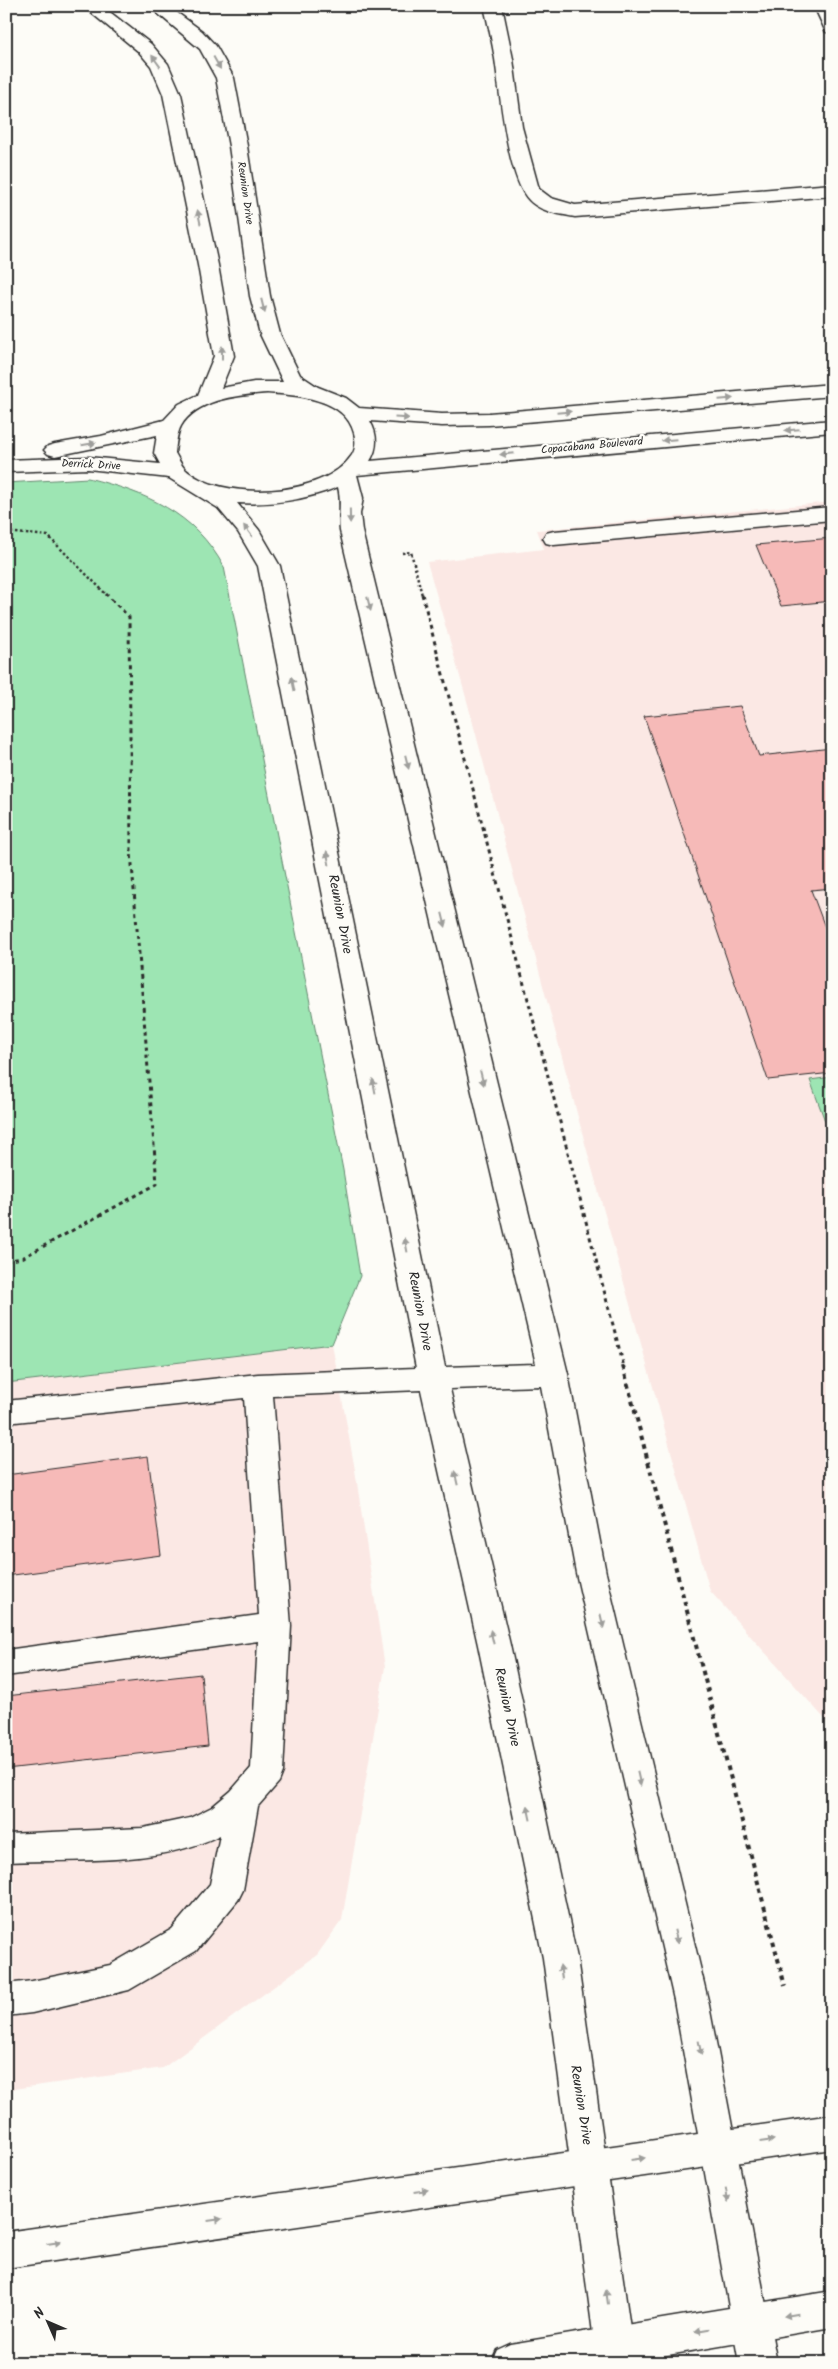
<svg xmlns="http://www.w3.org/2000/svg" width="838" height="2369" viewBox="0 0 838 2369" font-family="Kalam,sans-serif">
<rect width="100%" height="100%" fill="#fdfcf7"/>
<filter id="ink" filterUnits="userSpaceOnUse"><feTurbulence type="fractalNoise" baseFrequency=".02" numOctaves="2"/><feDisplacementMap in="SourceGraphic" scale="10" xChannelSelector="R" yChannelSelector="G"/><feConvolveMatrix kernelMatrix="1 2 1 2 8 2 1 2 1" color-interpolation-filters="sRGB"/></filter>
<g filter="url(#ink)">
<g fill="#fbe8e4">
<polygon points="832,502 832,1727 710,1591 586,1147 467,701 427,562 544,549 537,530"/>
<polygon points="332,1344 355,1470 385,1667 342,1920 317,1955 163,2068 6,2090 6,1383"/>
</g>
<g fill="#9de5b3" stroke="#64886f">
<path d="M 88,478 C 146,493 194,512 224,567 L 343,1170 L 360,1276 L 332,1344 L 6,1383 L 6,483 Z"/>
<polygon points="832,1077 832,1140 810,1080"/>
</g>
<g fill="#f6bab8" stroke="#2b2b2b">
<polygon points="832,538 832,601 781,606 756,545"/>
<polygon points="740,706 759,756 832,748 832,888 811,890 832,946 832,1073 768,1080 644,716"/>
<polygon points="148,1456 161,1555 6,1576 6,1475"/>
<polygon points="201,1674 208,1746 6,1769 6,1696"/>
</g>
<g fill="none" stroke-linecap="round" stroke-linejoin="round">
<g stroke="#2b2b2b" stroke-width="3">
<g id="minor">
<path d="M 83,6 L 102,6 L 151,44 L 168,64 L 181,94 L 218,265 L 234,356 L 221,388 L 254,382 L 283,382 L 260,334 L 250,296 L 229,146 L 216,78 L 200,49 L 149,6 L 168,6 L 202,31 L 216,46 L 234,78 L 247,146 L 270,296 L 280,334 L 300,375 L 318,387 L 346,398 L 359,408 L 442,414 L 489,413 L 832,384 L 832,396 L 489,425 L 442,426 L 370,421 C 378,435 378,448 370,461 L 832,420 L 832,432 L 357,475 L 363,498 L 360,514 L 362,531 L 568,1374 L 606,1573 L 708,2000 L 777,2363 L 739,2363 L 674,2000 L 576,1573 L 541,1386 L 450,1389 L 510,1645 L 577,1958 L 635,2363 L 597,2363 L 543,1958 L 478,1645 L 421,1390 L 273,1396 L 291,1626 L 283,1772 L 279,1782 L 258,1806 L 243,1890 L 238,1900 L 196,1951 L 129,1990 L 32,2013 L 6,2016 L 6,1984 L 32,1981 L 110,1965 L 172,1929 L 210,1884 L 220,1835 C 159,1866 74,1859 6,1862 L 6,1834 L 143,1828 L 190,1818 L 212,1807 L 231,1791 L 251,1768 L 258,1641 L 6,1676 L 6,1650 L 259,1615 L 244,1398 L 6,1423 L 6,1401 L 258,1374 L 416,1368 L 258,566 L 238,532 L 218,508 L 169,478 L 88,469 L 6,472 L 6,460 L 88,457 L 160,464 L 154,453 L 157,435 L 55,456 L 48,454 L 44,450 L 48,446 L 55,444 L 101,436 L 164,420 L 179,404 L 198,395 L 214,356 L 198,265 L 163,94 L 151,66 L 139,52 ZM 267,393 C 296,395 345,398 354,433 C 356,440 356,449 352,455 C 324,498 220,502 185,469 C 181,465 178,458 175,453 C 176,444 177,433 181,426 C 197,399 239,395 267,393 ZM 338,487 C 342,502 338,516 340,531 L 536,1364 L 445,1367 L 280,566 L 259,530 L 237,503 C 274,505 304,500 338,487 Z"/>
<path d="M 484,6 L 502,6 L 513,59 L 522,127 L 539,189 L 551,198 L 575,205 L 832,184 L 832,196 L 575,217 C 560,214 540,212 529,200 C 507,178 500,91 495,59 C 492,41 488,24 484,6 Z"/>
<polygon points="814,6 832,6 832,33 826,32"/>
<polygon points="832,507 832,520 554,545 546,543 543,538 546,533 554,531"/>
</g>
</g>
<g stroke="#2b2b2b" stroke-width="3">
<g id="highway">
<polygon points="832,2115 832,2149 6,2268 6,2232"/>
<polygon points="832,2291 832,2327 621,2363 491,2363 497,2350 510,2344"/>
</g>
</g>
<g stroke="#2b2b2b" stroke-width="2.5" stroke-dasharray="2.5 2.5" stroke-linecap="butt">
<polyline points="6,532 48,536 107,595"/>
<polyline points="402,553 411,552 422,595"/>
</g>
<g stroke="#2b2b2b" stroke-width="3" stroke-dasharray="4 4" stroke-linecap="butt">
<polyline points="422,594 624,1367"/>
<polyline points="6,1261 22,1258 157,1184 131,852 129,617 106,594"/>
</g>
<polyline stroke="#2b2b2b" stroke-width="4" stroke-dasharray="4.5 4.5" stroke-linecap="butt" points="623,1366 785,1986"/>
<use href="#minor" fill="#fdfcf7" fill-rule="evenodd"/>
<use href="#highway" fill="#fdfcf7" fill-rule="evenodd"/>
</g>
<defs><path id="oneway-solid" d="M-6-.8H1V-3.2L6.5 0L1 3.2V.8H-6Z" transform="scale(1.25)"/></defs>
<g fill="#9e9e9b">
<use href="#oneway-solid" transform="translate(156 61) rotate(-126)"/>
<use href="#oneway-solid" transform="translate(217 63) rotate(61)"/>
<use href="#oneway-solid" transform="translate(199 217) rotate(-102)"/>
<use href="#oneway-solid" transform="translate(263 306) rotate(76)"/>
<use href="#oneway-solid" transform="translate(222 353) rotate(-90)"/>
<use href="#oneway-solid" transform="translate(726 399) rotate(-5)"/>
<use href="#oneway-solid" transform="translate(564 412) rotate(-5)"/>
<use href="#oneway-solid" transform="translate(402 418) rotate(3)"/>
<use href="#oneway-solid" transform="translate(792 430) rotate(175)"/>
<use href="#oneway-solid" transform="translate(669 440) rotate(175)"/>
<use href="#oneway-solid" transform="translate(89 444) rotate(-10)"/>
<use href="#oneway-solid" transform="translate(507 454) rotate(175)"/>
<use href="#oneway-solid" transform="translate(350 516) rotate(89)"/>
<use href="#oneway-solid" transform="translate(248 531) rotate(-127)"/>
<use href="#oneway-solid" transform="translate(369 604) rotate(76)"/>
<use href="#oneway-solid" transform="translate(293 684) rotate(-102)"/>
<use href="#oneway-solid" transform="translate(407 762) rotate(76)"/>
<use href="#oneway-solid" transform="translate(328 858) rotate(-101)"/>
<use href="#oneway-solid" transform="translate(444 920) rotate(76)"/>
<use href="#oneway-solid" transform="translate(482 1078) rotate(76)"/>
<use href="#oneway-solid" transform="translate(374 1086) rotate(-101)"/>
<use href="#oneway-solid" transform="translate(406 1245) rotate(-101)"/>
<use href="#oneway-solid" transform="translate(456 1478) rotate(-103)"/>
<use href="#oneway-solid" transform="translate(602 1621) rotate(77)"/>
<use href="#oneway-solid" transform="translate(492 1637) rotate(-103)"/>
<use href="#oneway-solid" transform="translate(639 1779) rotate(77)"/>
<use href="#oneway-solid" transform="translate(529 1813) rotate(-102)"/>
<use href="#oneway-solid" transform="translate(676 1937) rotate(77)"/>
<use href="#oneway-solid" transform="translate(561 1972) rotate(-98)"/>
<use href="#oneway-solid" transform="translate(700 2048) rotate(79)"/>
<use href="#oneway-solid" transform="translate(767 2141) rotate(-8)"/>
<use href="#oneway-solid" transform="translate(638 2159) rotate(-8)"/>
<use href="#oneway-solid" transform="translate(421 2191) rotate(-8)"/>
<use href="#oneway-solid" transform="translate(727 2195) rotate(80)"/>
<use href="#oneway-solid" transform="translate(215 2220) rotate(-8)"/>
<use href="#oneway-solid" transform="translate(54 2243) rotate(-8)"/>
<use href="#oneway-solid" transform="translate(607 2297) rotate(-98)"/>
<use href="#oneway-solid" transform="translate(791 2315) rotate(171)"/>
<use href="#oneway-solid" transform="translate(702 2330) rotate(170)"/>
</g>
</g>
<g text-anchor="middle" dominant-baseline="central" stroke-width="4.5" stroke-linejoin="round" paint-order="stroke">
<g font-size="11" fill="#2b2b2b" stroke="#fdfcf7">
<text transform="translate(245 193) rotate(82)">Reunion Drive</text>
<text transform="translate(592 446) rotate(-5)">Copacabana Boulevard</text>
<text transform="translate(91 465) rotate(3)">Derrick Drive</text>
</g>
<g font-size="14" fill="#2b2b2b" stroke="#fdfcf7">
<text transform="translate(340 914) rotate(79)">Reunion Drive</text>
<text transform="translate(420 1311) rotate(79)">Reunion Drive</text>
<text transform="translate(507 1707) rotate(78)">Reunion Drive</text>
<text transform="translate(581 2105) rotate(81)">Reunion Drive</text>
</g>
</g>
<rect width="838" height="2369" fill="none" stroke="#fdfcf7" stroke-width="25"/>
<rect x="12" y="12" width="813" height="2344" fill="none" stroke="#2b2b2b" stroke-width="2" filter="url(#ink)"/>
<g transform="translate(48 2322) rotate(315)" stroke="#fdfcf7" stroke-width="4" paint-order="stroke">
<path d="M0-4L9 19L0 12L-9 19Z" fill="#2b2b2b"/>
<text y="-8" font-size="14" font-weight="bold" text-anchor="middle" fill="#2b2b2b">N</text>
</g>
</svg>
